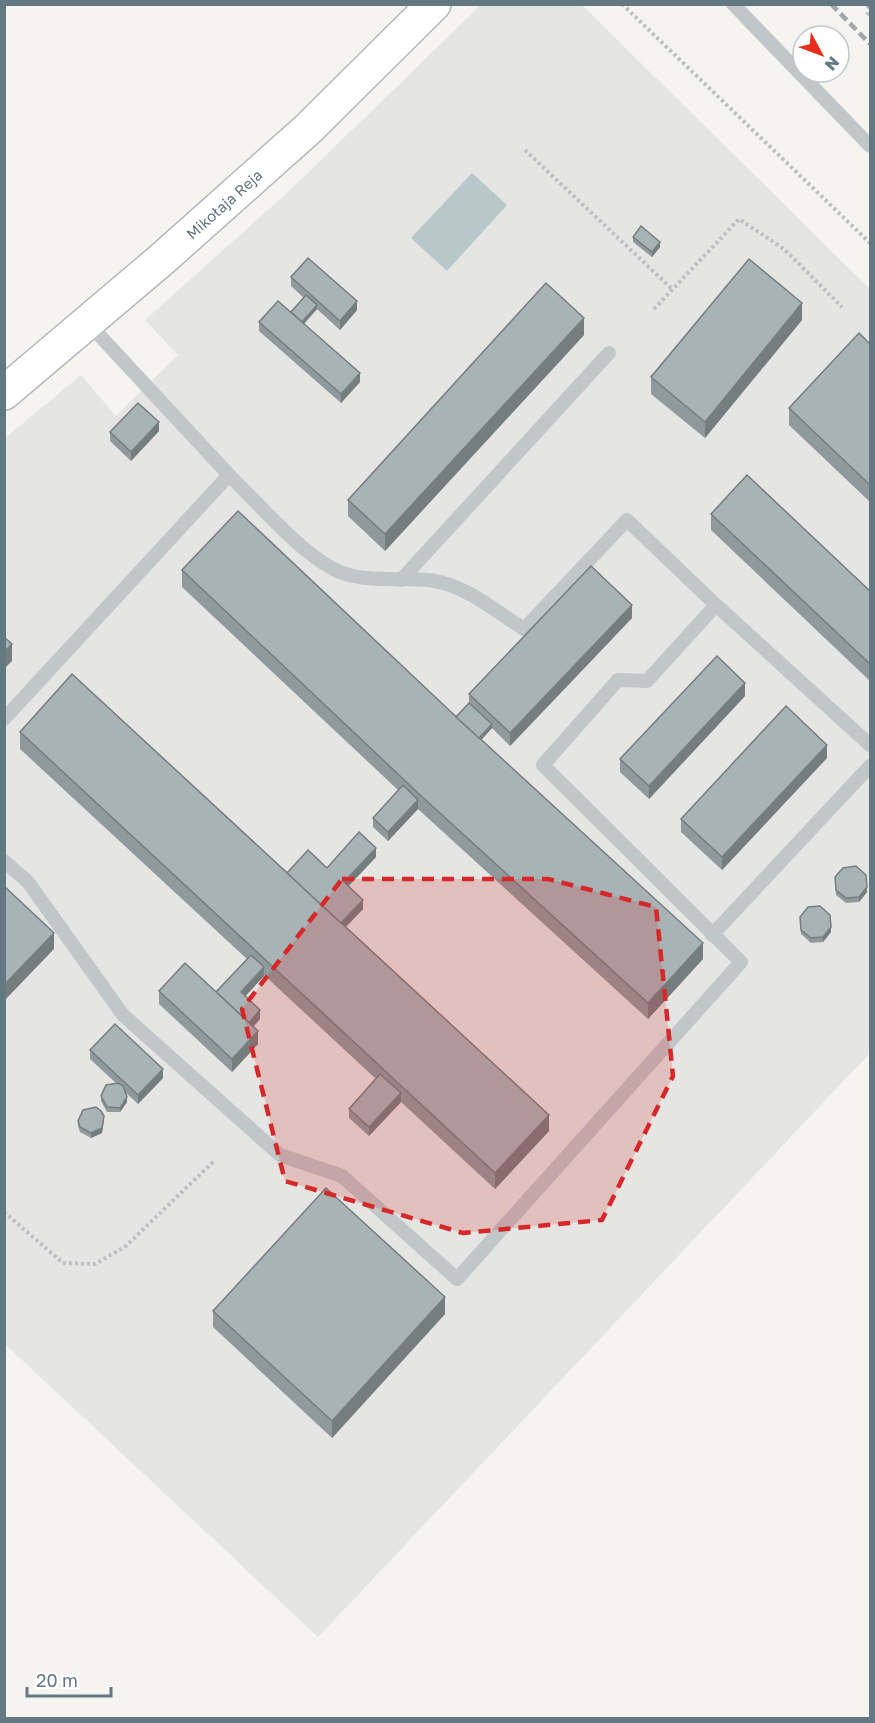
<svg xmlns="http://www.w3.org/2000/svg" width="875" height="1723" viewBox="0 0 875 1723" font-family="'Golos Text',sans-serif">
<rect width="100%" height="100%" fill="#f5f4f0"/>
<polygon fill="#e5e6e4" points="481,5 582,5 870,289 870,1053 318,1637 5,1344 4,439 81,375 116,416 178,355 145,320 288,192"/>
<polygon fill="#b8c7c9" points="472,173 507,205 447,271 411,238"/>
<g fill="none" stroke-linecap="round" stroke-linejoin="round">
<g stroke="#b3babd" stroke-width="36">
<g id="secondary">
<path id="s1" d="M 4,393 L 161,260 L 308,129 L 434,4"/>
</g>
</g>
<g stroke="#bdbfc1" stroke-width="4" stroke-dasharray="3 3" stroke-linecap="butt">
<polyline points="622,4 870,243"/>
<polyline points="867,15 870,11"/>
<polyline points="525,150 672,289"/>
<polyline points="654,309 739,219 784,249 842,307"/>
<polyline points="4,1212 63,1263 95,1264 126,1246 215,1160"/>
</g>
<g stroke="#c1c6c8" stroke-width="14">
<polyline points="733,4 870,146"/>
<polyline points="88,323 229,475"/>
<polyline points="401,580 609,353"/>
<path d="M 4,719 L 229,475 C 258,503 304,557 340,572 C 371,584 404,576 435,581 C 468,587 497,612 524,629 L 627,520 L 716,605"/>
<polyline points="4,861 28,882 123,1015 280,1155 342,1176 457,1279 741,962 543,765 618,680 647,681 716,605 870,745"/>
<polyline points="712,935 870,766"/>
</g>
<use href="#secondary" stroke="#fff" stroke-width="33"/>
<g stroke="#9fa8ac" stroke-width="4.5" stroke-dasharray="9 4.5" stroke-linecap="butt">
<polyline points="831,4 870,44"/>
<polyline points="867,4 870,8"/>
</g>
</g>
<g fill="#909a9d">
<polygon points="633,237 660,247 652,257 633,242"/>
<polygon points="291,277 357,310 340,330 317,309 304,324 360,382 341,403 259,331 259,322 291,312 304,298 291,286"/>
<polygon points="802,320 705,438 651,394 651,377"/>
<polygon points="584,335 385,551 348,516 348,500"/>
<polygon points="870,344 870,502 789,425 789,408"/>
<polygon points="159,431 131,461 110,441 110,432"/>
<polygon points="711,514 870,591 870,681 711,530"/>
<polygon points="182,570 456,717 469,703 469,694 632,618 510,746 492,728 481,740 703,959 648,1019 418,809 388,841 373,827 373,818 398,790 182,587"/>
<polygon points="745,696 649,799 620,772 620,759"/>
<polygon points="20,732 287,873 327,868 376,857 348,886 363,909 346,927 549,1131 495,1189 401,1102 369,1136 349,1118 349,1109 376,1079 264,975 264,976 245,996 260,1019 253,1027 258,1044 232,1072 159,1004 159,991 216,992 247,959 20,749"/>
<polygon points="827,758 722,870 681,832 681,819"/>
<polygon points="835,882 867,892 859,902 846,903 836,895"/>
<polygon points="800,917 831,932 823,942 811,943 801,934"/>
<polygon points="90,1050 163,1078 138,1104 125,1092 127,1102 120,1112 107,1112 101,1101 101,1096 116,1083 90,1059"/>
<polygon points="78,1121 104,1121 102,1133 91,1138 80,1132 78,1126"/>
<polygon points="213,1311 445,1314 332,1438 213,1327"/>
</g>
<g fill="#767d7f">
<polygon points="660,242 660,247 652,257 652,252"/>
<polygon points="357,301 357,310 340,330 340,321"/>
<polygon points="802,303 802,320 705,438 705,422"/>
<polygon points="317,305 317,309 299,329 299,324"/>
<polygon points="584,318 584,335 385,551 385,534"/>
<polygon points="360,373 360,382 341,403 341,394"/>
<polygon points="159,422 159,431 131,461 131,452"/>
<polygon points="632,605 632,618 510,746 510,733"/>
<polygon points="12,644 12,661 4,669 4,652"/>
<polygon points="745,683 745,696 649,799 649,786"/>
<polygon points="492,724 492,728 473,749 473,744"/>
<polygon points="827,745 827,758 722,870 722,857"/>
<polygon points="418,800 418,809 388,841 388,832"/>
<polygon points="376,848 376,857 344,891 344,882"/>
<polygon points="867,887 867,892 859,902 859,897"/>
<polygon points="363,900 363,909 337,936 337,927"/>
<polygon points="831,927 831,932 823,942 823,937"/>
<polygon points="54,933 54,949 4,1001 4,985"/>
<polygon points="703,943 703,959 648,1019 648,1003"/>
<polygon points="264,967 264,976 241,1001 241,992"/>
<polygon points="260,1010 260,1019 247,1034 247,1025"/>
<polygon points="258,1031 258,1044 232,1072 232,1059"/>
<polygon points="163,1069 163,1078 138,1104 138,1095"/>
<polygon points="401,1093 401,1102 369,1136 369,1127"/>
<polygon points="127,1097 127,1102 120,1112 120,1108"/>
<polygon points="549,1115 549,1131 495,1189 495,1173"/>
<polygon points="104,1116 102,1133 91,1138 91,1133"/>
<polygon points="445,1297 445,1314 332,1438 332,1421"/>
</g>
<g fill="#a8b3b6" stroke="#767d7f" stroke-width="1.5">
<polygon points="641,226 660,242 652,252 633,237"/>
<polygon points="308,258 357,301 340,321 291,277"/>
<polygon points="749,259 802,303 705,422 651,377"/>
<polygon points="546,283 584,318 385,534 348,500"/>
<polygon points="306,295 317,305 302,322 291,312"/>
<polygon points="278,301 360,373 341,394 259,322"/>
<polygon points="859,333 870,344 870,485 789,408"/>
<polygon points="138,403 159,422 131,452 110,432"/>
<polygon points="747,475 870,591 870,664 711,514"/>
<polygon points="238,511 450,711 703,943 648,1003 418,793 182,570"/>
<polygon points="591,566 632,605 510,733 469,694"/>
<polygon points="4,637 12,644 4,652"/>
<polygon points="717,656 745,683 649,786 620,759"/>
<polygon points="72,674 549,1115 495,1173 20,732"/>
<polygon points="469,703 492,724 479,738 456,717"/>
<polygon points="786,706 827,745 722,857 681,819"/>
<polygon points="403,785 418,800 388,832 373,818"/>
<polygon points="359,832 376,848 344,882 363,900 341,923 287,873 308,850 327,868"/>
<polygon points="856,866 866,875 867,887 859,897 846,898 836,890 835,877 843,868"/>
<polygon points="4,886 54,933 4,985"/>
<polygon points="820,906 830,915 831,927 823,937 811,938 801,930 800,917 808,907"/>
<polygon points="251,955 264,967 241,992 260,1010 249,1023 216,992"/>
<polygon points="185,963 258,1031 232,1059 159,991"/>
<polygon points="115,1024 163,1069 138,1095 90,1050"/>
<polygon points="380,1074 401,1093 369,1127 349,1109"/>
<polygon points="118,1083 123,1086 127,1097 120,1108 107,1107 101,1096 106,1085"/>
<polygon points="96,1107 101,1111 104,1116 102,1128 91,1133 80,1127 78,1121 83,1110"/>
<polygon points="326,1188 445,1297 332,1421 213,1311"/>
</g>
<path fill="#d62828" fill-opacity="0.2" stroke="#d62828" stroke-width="4.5" stroke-dasharray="12 8" stroke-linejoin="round" d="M 342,879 L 548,879 L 656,907 L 673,1076 L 602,1220 L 463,1233 L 285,1181 L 242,1009 Z"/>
<g text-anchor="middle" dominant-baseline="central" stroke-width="6" stroke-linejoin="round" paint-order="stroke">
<g font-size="15" fill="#627983" stroke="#fff">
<text stroke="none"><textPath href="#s1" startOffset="290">Mikołaja Reja</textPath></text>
</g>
</g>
<rect width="875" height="1723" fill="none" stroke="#627983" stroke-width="12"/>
<g transform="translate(821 54) rotate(131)"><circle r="28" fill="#ffffff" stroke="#c0c9cd" stroke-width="1.5"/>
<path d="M0-4.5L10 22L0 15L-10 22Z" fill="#e92d1b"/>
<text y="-9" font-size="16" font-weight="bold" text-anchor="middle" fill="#627983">N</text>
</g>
<path d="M27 1687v9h84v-9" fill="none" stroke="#627983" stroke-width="3"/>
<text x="36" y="1687" font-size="18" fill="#627983" stroke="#ffffff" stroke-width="4.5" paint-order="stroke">20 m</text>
</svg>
